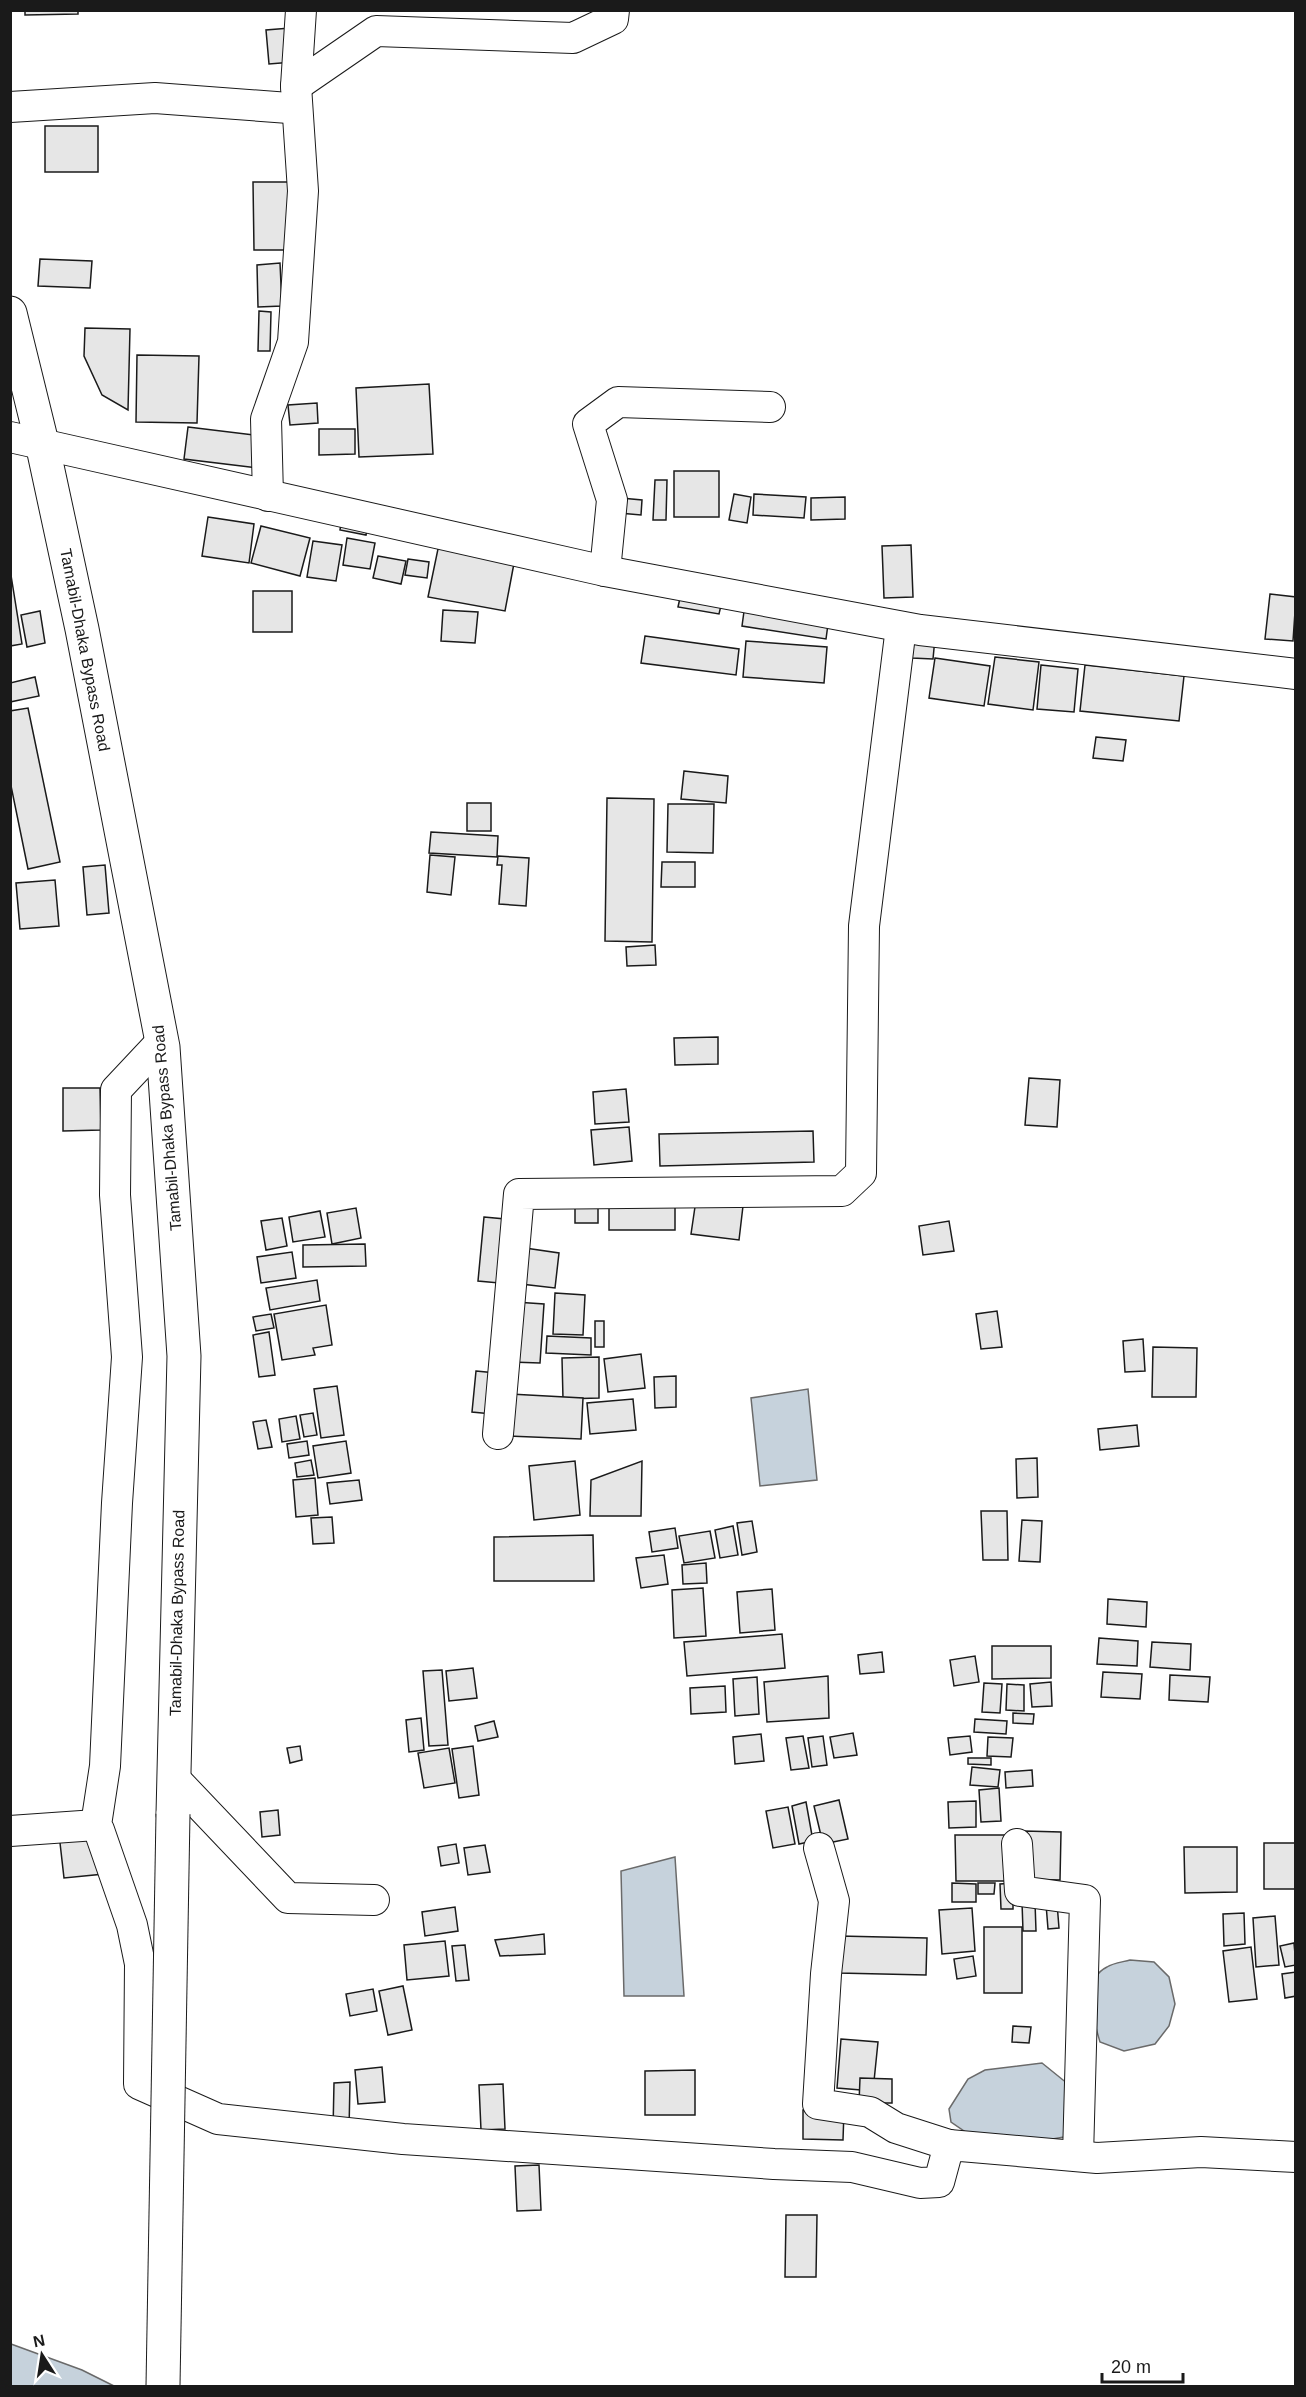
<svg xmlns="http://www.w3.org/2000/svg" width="1306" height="2397" viewBox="0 0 1306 2397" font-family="Helvetica,sans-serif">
<rect width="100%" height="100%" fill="#fff"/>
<g fill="#c6d2dc" stroke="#6a6a6a" stroke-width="1.5">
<polygon points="808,1389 817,1480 760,1486 751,1398"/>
<polygon points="675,1857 684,1996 624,1996 621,1871"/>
<path d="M 1130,1960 L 1154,1962 L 1169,1977 L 1175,2004 L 1169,2026 L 1155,2044 L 1124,2051 L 1100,2042 C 1094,2021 1080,1980 1107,1967 C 1113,1963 1123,1962 1130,1960 Z"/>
<polygon points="1042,2063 1068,2084 1064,2137 1041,2141 970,2135 951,2122 949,2109 968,2079 985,2070"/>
<polygon points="11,2344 82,2370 114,2386 11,2386"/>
</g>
<g fill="#e6e6e6" stroke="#1a1a1a" stroke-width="1.5">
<polygon points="25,10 78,10 78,14 25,15"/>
<polygon points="290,28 293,62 269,64 266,30"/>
<rect x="45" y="126" width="53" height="46"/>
<polygon points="253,182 293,182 294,250 254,250"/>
<polygon points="40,259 92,261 90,288 38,286"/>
<polygon points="280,263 282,306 258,307 257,265"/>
<polygon points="259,311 271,312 270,351 258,351"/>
<polygon points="85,328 130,329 128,410 102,395 84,356"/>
<polygon points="137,355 199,356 197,423 136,422"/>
<polygon points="429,384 433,454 359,457 356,388"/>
<polygon points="317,403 318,423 290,425 288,405"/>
<polygon points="188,427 263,436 259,468 184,459"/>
<polygon points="319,429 355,429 355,454 319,455"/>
<rect x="674" y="471" width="45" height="46"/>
<polygon points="655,480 667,480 666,520 653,520"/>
<polygon points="734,494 751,497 747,523 729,520"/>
<polygon points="754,494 806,497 804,518 753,515"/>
<polygon points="845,497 845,519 811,520 811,498"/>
<polygon points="621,498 642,500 641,515 619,513"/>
<polygon points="208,517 254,524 249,563 202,556"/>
<polygon points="342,517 369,521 366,535 340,530"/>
<polygon points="261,526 310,538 300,576 251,563"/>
<polygon points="347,538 375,543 370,569 343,565"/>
<polygon points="313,541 342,545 336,581 307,577"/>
<polygon points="439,544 515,558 505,611 428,597"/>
<polygon points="911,545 913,597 884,598 882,546"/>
<polygon points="378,556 406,561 401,584 373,578"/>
<polygon points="408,559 429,562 427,578 405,575"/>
<polygon points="10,569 22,644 10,646"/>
<polygon points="682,589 723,597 719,614 678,607"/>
<rect x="253" y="591" width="39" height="41"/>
<polygon points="1270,594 1296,597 1293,641 1265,639"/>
<polygon points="745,604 829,617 826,639 742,626"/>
<polygon points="443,610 478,612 475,643 441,641"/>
<polygon points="40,611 45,643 27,647 21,615"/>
<polygon points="645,636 739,649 736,675 641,663"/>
<polygon points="914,636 935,638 933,659 912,658"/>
<polygon points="746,641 827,647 824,683 743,677"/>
<polygon points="995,657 1039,662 1033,710 988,704"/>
<polygon points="935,658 990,666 984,706 929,698"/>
<polygon points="1041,665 1078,669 1074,712 1037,709"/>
<polygon points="1085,665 1184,676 1179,721 1080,711"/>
<polygon points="35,677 39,696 10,702 10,683"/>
<polygon points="28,708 60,862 28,869 10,781 10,711"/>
<polygon points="1096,737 1126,740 1123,761 1093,758"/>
<polygon points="684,771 728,776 726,803 681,799"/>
<polygon points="607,798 654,799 652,942 605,941"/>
<rect x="467" y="803" width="24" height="28"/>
<polygon points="668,804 714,804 713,853 667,852"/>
<polygon points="431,832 498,836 497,857 429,853"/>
<polygon points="430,855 455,857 451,895 427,892"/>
<polygon points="498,856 529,858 526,906 499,904 502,865 497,865"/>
<polygon points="662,862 695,862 695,887 661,887"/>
<polygon points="105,865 109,913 87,915 83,867"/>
<polygon points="55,880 59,926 20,929 16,883"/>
<polygon points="655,945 656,965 627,966 626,947"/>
<polygon points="718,1037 718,1064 675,1065 674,1038"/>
<polygon points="1029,1078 1060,1080 1057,1127 1025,1125"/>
<polygon points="63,1088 100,1088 101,1130 63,1131"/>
<polygon points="626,1089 629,1122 595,1124 593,1092"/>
<polygon points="629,1127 632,1161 594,1165 591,1130"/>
<polygon points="813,1131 814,1162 660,1166 659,1134"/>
<polygon points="696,1200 743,1206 739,1240 691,1234"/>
<rect x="575" y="1202" width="23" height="21"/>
<rect x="609" y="1205" width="66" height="25"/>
<polygon points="356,1208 361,1238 332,1244 327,1213"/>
<polygon points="320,1211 325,1237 293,1242 289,1217"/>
<polygon points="484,1217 505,1219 499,1283 478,1281"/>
<polygon points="282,1218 287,1246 266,1250 261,1221"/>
<polygon points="949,1221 954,1251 923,1255 919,1226"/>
<polygon points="365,1244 366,1266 303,1267 303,1245"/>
<polygon points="525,1248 559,1253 555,1288 521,1284"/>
<polygon points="292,1252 296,1278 261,1283 257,1257"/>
<polygon points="317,1280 320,1301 270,1310 266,1288"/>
<polygon points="555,1293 585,1295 583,1335 553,1334"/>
<polygon points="515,1302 544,1304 540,1363 511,1362"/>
<polygon points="326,1305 332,1345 313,1348 315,1355 282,1360 274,1314"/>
<polygon points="997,1311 1002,1347 981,1349 976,1314"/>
<polygon points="271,1314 274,1328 256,1331 253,1317"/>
<rect x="595" y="1321" width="9" height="26"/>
<polygon points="269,1332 275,1375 259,1377 253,1335"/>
<polygon points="547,1336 591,1338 591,1355 546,1353"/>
<polygon points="1143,1339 1145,1371 1125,1372 1123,1341"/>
<polygon points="1153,1347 1197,1348 1196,1397 1152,1397"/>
<polygon points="641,1354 645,1388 608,1392 604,1359"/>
<polygon points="599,1357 599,1398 563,1399 562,1358"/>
<polygon points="476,1371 496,1373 492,1414 472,1412"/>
<polygon points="676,1376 676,1407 655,1408 654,1377"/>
<polygon points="337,1386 344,1435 321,1438 314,1389"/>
<polygon points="510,1394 583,1398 581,1439 508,1436"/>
<polygon points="633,1399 636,1430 590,1434 587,1403"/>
<polygon points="313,1413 317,1435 304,1437 300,1415"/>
<polygon points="296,1416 300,1439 282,1442 279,1419"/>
<polygon points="266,1420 272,1447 258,1449 253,1422"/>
<polygon points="1137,1425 1139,1446 1100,1450 1098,1429"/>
<polygon points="307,1441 309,1455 289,1458 287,1444"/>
<polygon points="346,1441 351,1473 318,1478 313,1446"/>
<polygon points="1037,1458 1038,1497 1017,1498 1016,1459"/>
<polygon points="311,1460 314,1475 297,1477 295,1463"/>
<polygon points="575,1461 580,1515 534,1520 529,1466"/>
<polygon points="642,1461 641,1516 590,1516 591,1480"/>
<polygon points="315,1478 318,1515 296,1517 293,1480"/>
<polygon points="359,1480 362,1500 330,1504 327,1483"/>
<polygon points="981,1511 1007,1511 1008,1560 983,1560"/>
<polygon points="332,1517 334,1543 313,1544 311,1518"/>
<polygon points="1022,1520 1042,1521 1040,1562 1019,1561"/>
<polygon points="752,1521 757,1552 742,1555 737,1523"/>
<polygon points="733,1526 738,1555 720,1558 715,1530"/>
<polygon points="675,1528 678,1548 652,1552 649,1532"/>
<polygon points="710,1531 715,1558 684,1563 679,1536"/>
<polygon points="593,1535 594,1581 494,1581 494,1537"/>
<polygon points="664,1555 668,1584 641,1588 636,1558"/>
<polygon points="706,1563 707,1583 683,1584 682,1565"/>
<polygon points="703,1588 706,1636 674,1638 672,1590"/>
<polygon points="772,1589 775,1630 740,1633 737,1592"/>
<polygon points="1108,1599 1147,1602 1146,1627 1107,1624"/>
<polygon points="782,1634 785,1668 687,1676 684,1642"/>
<polygon points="1099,1638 1138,1641 1137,1666 1097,1664"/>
<polygon points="1152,1642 1191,1644 1190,1670 1150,1667"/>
<polygon points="992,1646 1051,1646 1051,1678 992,1679"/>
<polygon points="882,1652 884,1672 860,1674 858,1655"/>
<polygon points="975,1656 979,1682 954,1686 950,1660"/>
<polygon points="473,1668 477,1698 449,1701 446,1671"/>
<polygon points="442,1670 448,1745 429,1746 423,1671"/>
<polygon points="1103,1672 1142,1674 1140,1699 1101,1697"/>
<polygon points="1170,1675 1210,1677 1208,1702 1169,1700"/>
<polygon points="828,1676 829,1718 767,1722 764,1682"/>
<polygon points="757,1677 759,1714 735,1716 733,1679"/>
<polygon points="1051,1682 1052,1706 1032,1707 1030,1684"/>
<polygon points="984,1683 1002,1684 1000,1713 982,1712"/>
<polygon points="1007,1684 1024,1685 1024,1711 1006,1710"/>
<polygon points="725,1686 726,1712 691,1714 690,1688"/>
<polygon points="1013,1713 1034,1714 1033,1724 1013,1723"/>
<polygon points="421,1718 424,1750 409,1752 406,1720"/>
<polygon points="975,1719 1007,1721 1006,1734 974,1732"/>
<polygon points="494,1721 498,1737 478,1741 475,1726"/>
<polygon points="853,1733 857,1755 834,1758 830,1737"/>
<polygon points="761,1734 764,1761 735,1764 733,1737"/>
<polygon points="803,1736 809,1768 791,1770 786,1738"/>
<polygon points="823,1736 827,1765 812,1767 808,1738"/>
<polygon points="970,1736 972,1752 950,1755 948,1738"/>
<polygon points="988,1737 1013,1738 1011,1757 987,1756"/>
<polygon points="300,1746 302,1760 290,1763 287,1748"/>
<polygon points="473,1746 479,1795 459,1798 452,1749"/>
<polygon points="449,1748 455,1783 424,1788 418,1753"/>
<polygon points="968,1758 991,1758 991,1765 968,1764"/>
<polygon points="972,1767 1000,1770 998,1787 970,1785"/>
<polygon points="1032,1770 1033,1786 1006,1788 1005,1772"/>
<polygon points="999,1788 1001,1821 981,1822 979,1790"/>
<polygon points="839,1800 848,1839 823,1844 814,1806"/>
<polygon points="976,1801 976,1827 949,1828 948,1802"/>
<polygon points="806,1802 813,1841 799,1844 792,1806"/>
<polygon points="788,1807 795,1844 773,1848 766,1811"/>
<polygon points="278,1810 280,1835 262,1837 260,1812"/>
<polygon points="99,1830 104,1874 64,1878 59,1834"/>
<polygon points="1024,1831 1061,1832 1060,1880 1023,1879"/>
<polygon points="955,1835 1008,1835 1008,1881 956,1881"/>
<rect x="1264" y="1843" width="32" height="46"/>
<polygon points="456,1844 459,1863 441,1866 438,1847"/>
<polygon points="485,1845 490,1872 468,1875 464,1848"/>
<polygon points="1184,1847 1237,1847 1237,1892 1185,1893"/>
<polygon points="952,1883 976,1884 976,1902 952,1902"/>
<polygon points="978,1883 995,1883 994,1894 978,1894"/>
<polygon points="1013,1883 1013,1909 1001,1909 1000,1884"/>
<polygon points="1022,1902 1035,1902 1036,1931 1023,1931"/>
<polygon points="1057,1903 1059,1928 1048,1929 1046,1904"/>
<polygon points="455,1907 458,1931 425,1936 422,1912"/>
<polygon points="972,1908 975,1951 942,1954 939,1910"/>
<polygon points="1244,1913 1245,1944 1224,1946 1223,1914"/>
<polygon points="1275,1916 1279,1965 1256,1967 1253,1918"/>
<rect x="984" y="1927" width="38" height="66"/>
<polygon points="544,1934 545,1954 500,1956 495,1940"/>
<polygon points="839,1936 927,1938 926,1975 838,1973"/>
<polygon points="445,1941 449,1976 407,1980 404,1945"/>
<polygon points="1294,1943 1296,1965 1285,1967 1280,1946"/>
<polygon points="465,1945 469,1980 456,1981 452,1946"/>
<polygon points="1251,1947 1257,1999 1229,2002 1223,1951"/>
<polygon points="973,1956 976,1976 957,1979 954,1959"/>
<polygon points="1296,1972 1296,1996 1285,1998 1282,1974"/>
<polygon points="403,1986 412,2030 388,2035 379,1991"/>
<polygon points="373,1989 377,2011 350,2016 346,1994"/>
<polygon points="1013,2026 1031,2027 1029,2043 1012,2042"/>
<polygon points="841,2039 878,2042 873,2091 837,2088"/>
<polygon points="382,2067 385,2102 358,2104 355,2070"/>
<polygon points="695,2070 695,2115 645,2115 645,2071"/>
<polygon points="860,2078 892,2079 892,2103 859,2103"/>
<polygon points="350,2082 349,2130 333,2130 334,2083"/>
<polygon points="503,2084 505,2129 481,2130 479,2085"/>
<polygon points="803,2110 844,2111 843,2140 803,2139"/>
<polygon points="539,2165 541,2210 517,2211 515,2166"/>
<polygon points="786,2215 817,2215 816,2277 785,2277"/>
</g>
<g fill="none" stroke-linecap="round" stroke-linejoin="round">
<g stroke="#1a1a1a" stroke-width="32">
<g id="minor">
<polyline points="296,86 376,31 573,38 613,19 614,10"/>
<polyline points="10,107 155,98 289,108"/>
<polyline points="10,437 605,571 920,630 1296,674"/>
<polyline points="268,496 266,419 293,342 303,191 296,86 301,10"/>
<polyline points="605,571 612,500 588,424 618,402 770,407"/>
<polyline points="162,1041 116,1090 115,1195 127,1357 117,1503 105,1766 96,1825 99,1830 132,1925 140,1964 139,2084 218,2119 403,2139 774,2164 852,2167 920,2183 939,2182 949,2145 1097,2158 1201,2152 1296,2157"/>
<polyline points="498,1434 519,1194 842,1191 861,1173 864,926 901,627"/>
<polyline points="173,1777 288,1898 374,1900"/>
<polyline points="10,1831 96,1825"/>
<polyline points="1017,1844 1020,1891 1085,1900 1078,2156"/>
<polyline points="819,1848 834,1901 826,1974 818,2104 870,2112 896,2128 949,2145"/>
</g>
</g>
<g stroke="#1a1a1a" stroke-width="35">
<polyline id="highway" points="10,313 42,443 82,629 163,1047 184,1356 173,1814"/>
</g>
<use href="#minor" stroke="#fff" stroke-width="30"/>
<use href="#highway" stroke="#fff" stroke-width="33"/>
<g stroke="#1a1a1a" stroke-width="35" stroke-linecap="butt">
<polyline id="highway-bridge" points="163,2386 173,1814"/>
</g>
<use href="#highway-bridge" stroke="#fff" stroke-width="33"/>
</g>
<g text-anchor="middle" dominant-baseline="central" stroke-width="4.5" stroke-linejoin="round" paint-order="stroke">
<g font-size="16" fill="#1a1a1a" stroke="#fff">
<text transform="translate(85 650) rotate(79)">Tamabil-Dhaka Bypass Road</text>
<text transform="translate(167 1128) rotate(-95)">Tamabil-Dhaka Bypass Road</text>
<text transform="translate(177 1613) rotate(-89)">Tamabil-Dhaka Bypass Road</text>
</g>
</g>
<rect width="1306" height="2397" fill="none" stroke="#1a1a1a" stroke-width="24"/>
<g transform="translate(42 2355) rotate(348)" stroke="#ffffff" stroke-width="4.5" paint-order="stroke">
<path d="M0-4.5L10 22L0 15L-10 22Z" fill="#1a1a1a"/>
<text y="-9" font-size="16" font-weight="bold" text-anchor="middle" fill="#1a1a1a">N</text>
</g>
<path d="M1102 2373v9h81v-9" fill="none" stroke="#1a1a1a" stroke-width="3"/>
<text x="1111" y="2373" font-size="18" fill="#1a1a1a" stroke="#ffffff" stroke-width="4.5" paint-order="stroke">20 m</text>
</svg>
